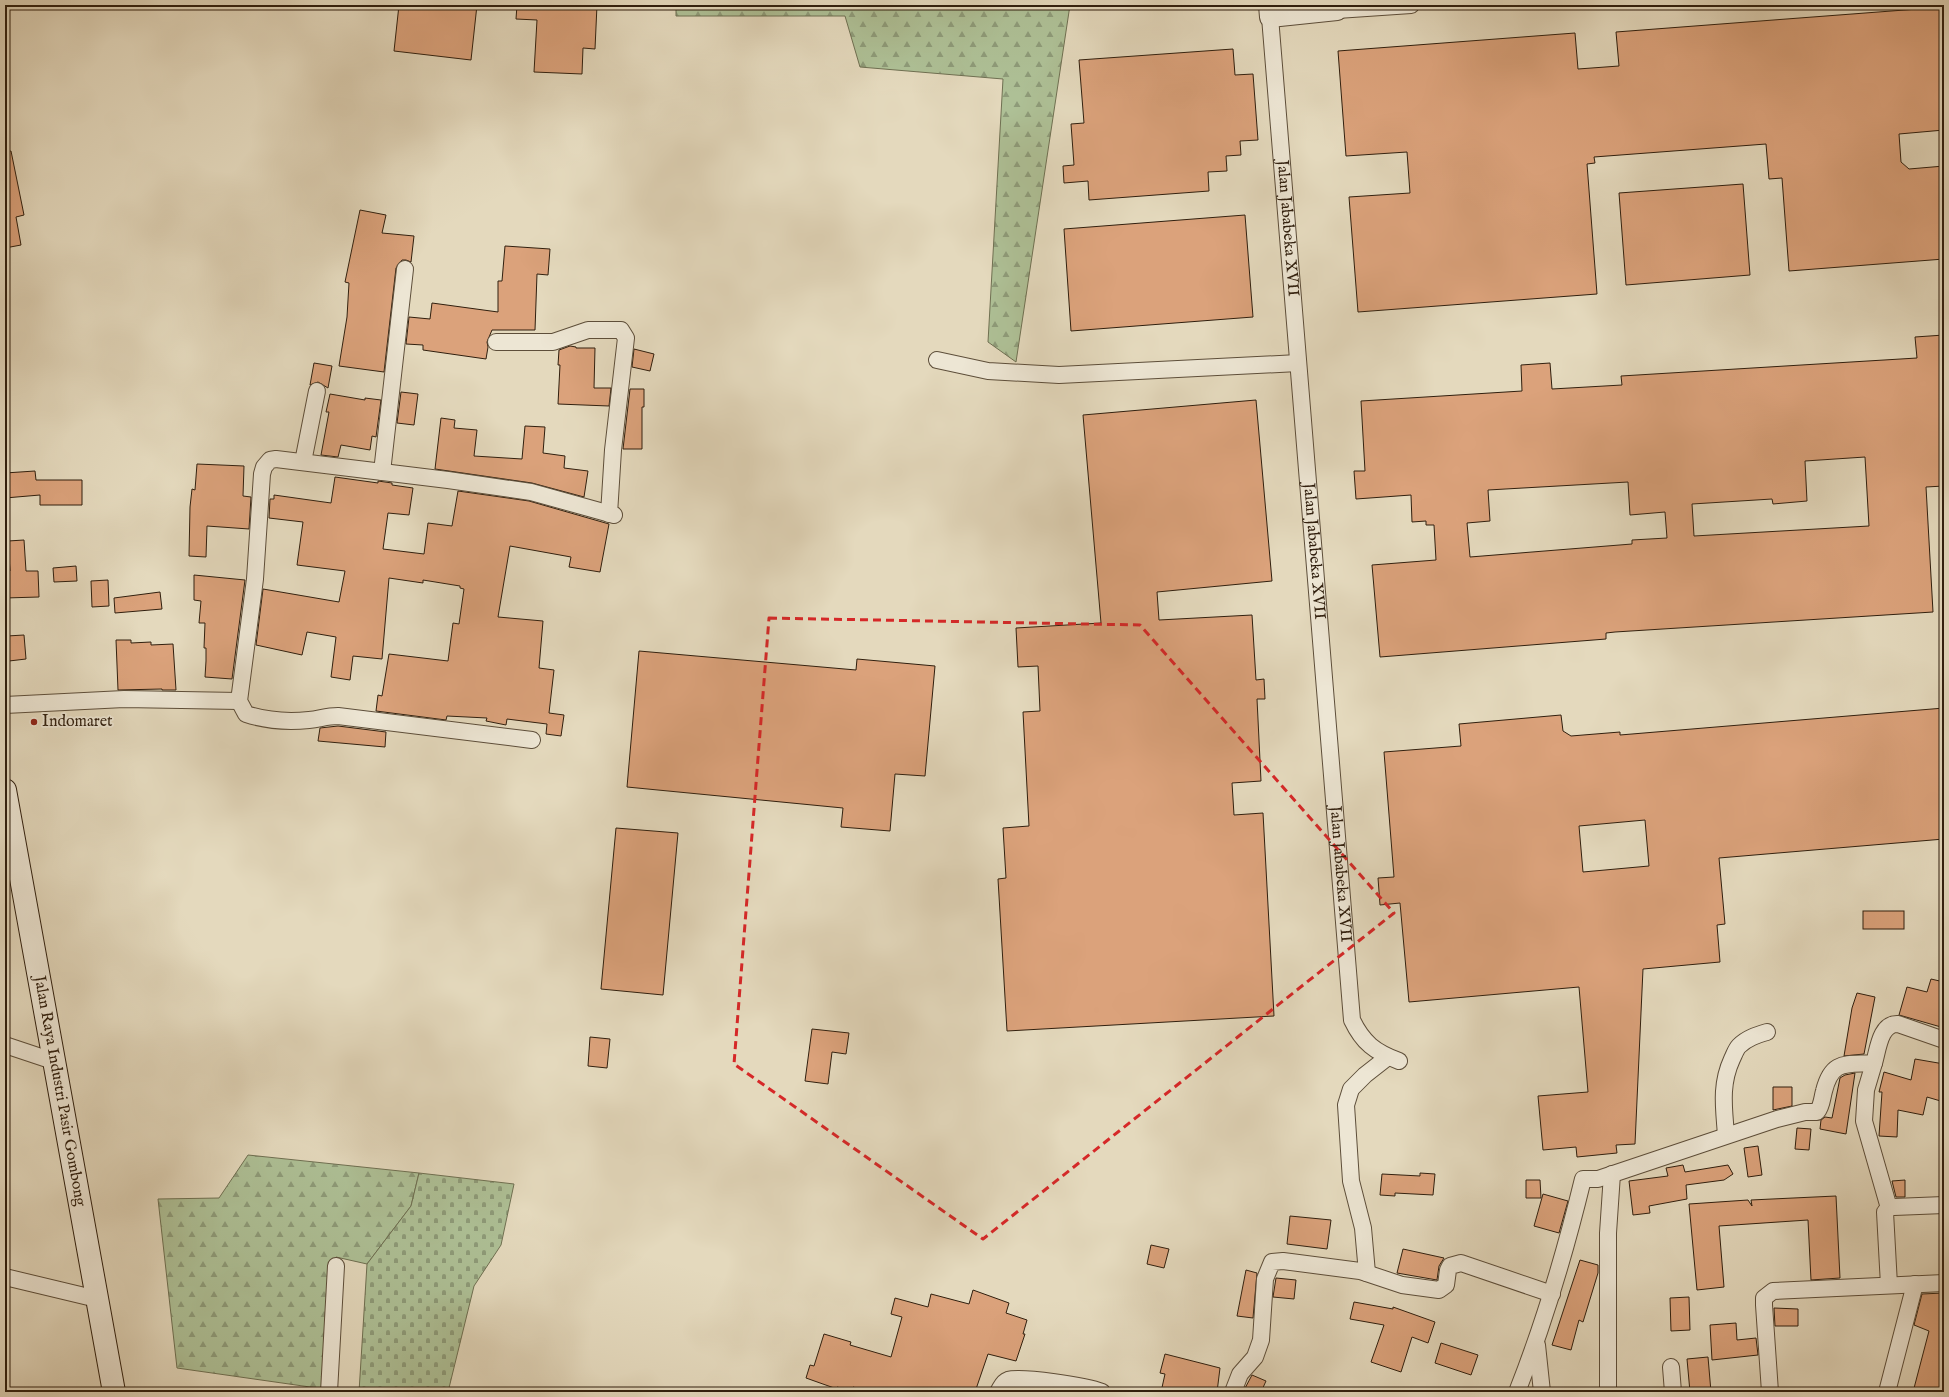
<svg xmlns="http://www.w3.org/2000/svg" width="1949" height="1397" viewBox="0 0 1949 1397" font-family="'IM FELL English',serif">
<defs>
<pattern id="forest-firs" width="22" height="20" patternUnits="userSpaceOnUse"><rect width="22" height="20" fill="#aec096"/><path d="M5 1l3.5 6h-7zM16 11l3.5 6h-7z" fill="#8e9b79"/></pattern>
<pattern id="cemetery-stones" width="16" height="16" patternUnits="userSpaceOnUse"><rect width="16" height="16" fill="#aec096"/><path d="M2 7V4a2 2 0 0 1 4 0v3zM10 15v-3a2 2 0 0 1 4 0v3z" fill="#8e9b79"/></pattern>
</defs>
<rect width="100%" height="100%" fill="#e4d9bd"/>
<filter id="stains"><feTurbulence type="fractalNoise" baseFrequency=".005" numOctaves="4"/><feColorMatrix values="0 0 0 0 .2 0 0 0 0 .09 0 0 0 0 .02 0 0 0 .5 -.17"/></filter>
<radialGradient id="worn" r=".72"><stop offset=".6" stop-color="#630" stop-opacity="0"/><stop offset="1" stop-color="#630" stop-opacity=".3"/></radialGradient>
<g fill="url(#forest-firs)" stroke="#6f7052">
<polygon points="676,5 1070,5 1016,362 988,342 1003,79 860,67 845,16 676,16"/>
<polygon points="248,1155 419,1173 411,1206 367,1264 336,1257 324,1389 177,1368 158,1199 219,1198"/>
</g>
<polygon fill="url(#cemetery-stones)" stroke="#6f7052" points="419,1173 514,1184 501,1245 474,1286 448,1392 359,1392 367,1264 411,1206"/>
<g fill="#dba27b" stroke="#301f0e" fill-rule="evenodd">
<polygon points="399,5 477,5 471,60 394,51"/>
<polygon points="517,5 597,5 595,49 583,48 582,74 534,72 537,20 516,19"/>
<polygon points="1944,7 1944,130 1899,134 1901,162 1909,169 1944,166 1944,259 1789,271 1782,178 1769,179 1766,144 1594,157 1595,163 1587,164 1597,294 1358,312 1349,197 1410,193 1407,152 1346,156 1338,51 1575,33 1578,69 1619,66 1616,32"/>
<polygon points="1233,49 1235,75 1253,74 1258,140 1240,141 1241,155 1226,156 1227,171 1208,172 1209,191 1089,200 1088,181 1064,183 1063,166 1074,165 1071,124 1084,123 1079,60"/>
<polygon points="11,151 24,215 16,217 21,245 5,248 5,152"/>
<polygon points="1743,184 1750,275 1626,285 1619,193"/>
<polygon points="360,210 386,215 382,233 414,236 411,262 406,260 402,260 396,268 384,372 339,366 347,317 349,283 345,282"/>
<polygon points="1245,215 1253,317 1071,331 1064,229"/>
<polygon points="505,246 550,249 548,275 537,274 535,330 492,330 487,342 488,347 486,359 423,350 423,345 406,344 409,317 430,319 432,303 498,312 498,281 502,281"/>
<path d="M 1944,335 L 1944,486 L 1926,487 L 1933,612 L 1615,632 L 1606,633 L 1606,639 L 1380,657 L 1372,565 L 1436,560 L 1434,525 L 1426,525 L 1426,521 L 1412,522 L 1411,495 L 1356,499 L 1354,471 L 1365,471 L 1361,401 L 1522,391 L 1521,365 L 1550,363 L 1552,389 L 1622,385 L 1621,376 L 1917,358 L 1915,337 ZM 1865,457 L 1869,526 L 1694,536 L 1692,504 L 1772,499 L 1773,504 L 1807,501 L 1805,461 ZM 1628,482 L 1630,515 L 1665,512 L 1667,538 L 1632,540 L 1632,544 L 1470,557 L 1467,523 L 1490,521 L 1488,490 Z"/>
<polygon points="570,346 576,347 576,348 595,348 594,388 611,388 609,406 558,404 560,365 558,365 559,350"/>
<polygon points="634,349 654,354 650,371 632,367"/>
<polygon points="314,363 332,366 328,388 318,382 310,385"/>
<polygon points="630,389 644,389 644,407 642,407 642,449 623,449"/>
<polygon points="401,392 418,394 414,425 397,423"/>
<polygon points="330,394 365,400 365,398 381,400 376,437 372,436 370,450 341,445 338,457 321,455 329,412 326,412"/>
<polygon points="1256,400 1272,581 1157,592 1159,620 1252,615 1256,680 1264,679 1265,699 1257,699 1261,781 1232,783 1234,815 1263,813 1274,1016 1007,1031 998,879 1006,878 1003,828 1029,826 1023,712 1040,711 1038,666 1018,667 1016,628 1101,623 1083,415"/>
<polygon points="441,418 455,420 454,428 477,430 474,456 522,459 525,426 545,427 543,453 565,456 564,468 588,471 584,497 532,483 435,469"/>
<polygon points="197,464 244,466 243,496 251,497 249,529 207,526 206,557 189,556 190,507 192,489 195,490"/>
<polygon points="35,471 36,480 82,480 82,505 40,505 40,495 5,498 5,473"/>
<polygon points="335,477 378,483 378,481 392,483 392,485 413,488 409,515 388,513 383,549 424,554 428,523 452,526 458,491 529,501 609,524 600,572 569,567 571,557 510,546 498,617 543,621 539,668 554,670 549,713 564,715 561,736 546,734 547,724 507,719 506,725 486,721 487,718 447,716 446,720 376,711 378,695 382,696 389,654 448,661 453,623 459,624 464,589 460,588 460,586 423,580 423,583 389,578 382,659 353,656 350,680 331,677 336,637 307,632 302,655 256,645 263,589 339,602 345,571 297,565 303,522 269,518 270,499 274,499 274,495 331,503"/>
<polygon points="24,540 26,571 38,571 39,597 5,598 5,571 10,571 8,541"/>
<polygon points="76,566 77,581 54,582 53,568"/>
<polygon points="194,575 245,580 232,679 205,677 206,661 206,648 204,648 205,623 199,623 201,601 194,600"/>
<polygon points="108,580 109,606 92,607 91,581"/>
<polygon points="160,592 162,609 115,613 114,598"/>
<polygon points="24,635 26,659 9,661 7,636"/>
<polygon points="116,640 131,640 131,643 151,642 151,645 173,644 176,690 162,690 162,689 118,690"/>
<polygon points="639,651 856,670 857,659 935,666 925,776 895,774 890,831 841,827 843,808 627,787"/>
<path d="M 1944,708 L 1944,839 L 1719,858 L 1725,924 L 1717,925 L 1720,962 L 1643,969 L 1635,1144 L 1616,1145 L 1617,1153 L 1577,1157 L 1576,1147 L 1543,1150 L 1538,1096 L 1588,1092 L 1579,987 L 1409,1002 L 1400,903 L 1380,905 L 1378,878 L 1394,877 L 1384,752 L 1461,746 L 1459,724 L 1561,715 L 1563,731 L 1571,736 L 1620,732 L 1620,735 ZM 1645,820 L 1649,866 L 1583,872 L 1579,826 Z"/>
<polygon points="338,726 386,732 385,747 318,741 320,728"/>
<polygon points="616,828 678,833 663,995 601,989"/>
<rect x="1863" y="911" width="41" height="18"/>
<polygon points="1931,979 1944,982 1944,1016 1941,1027 1899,1015 1907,987 1927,992"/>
<polygon points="1857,993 1875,997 1864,1054 1844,1056 1852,1008"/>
<polygon points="812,1029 849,1033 846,1054 832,1052 828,1084 805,1081"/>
<polygon points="590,1037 610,1039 607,1068 588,1066"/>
<polygon points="1915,1059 1944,1064 1944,1102 1927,1097 1923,1115 1898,1110 1897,1137 1879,1136 1882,1092 1879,1092 1884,1072 1911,1080"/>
<polygon points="1855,1073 1846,1134 1820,1129 1821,1120 1825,1117 1832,1118 1840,1078 1845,1075"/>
<polygon points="1773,1087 1792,1087 1792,1106 1773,1110"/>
<polygon points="1797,1128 1811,1129 1809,1150 1795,1149"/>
<polygon points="1758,1146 1762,1175 1748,1177 1744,1148"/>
<polygon points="1683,1165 1685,1172 1728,1165 1733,1174 1724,1180 1686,1185 1687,1199 1649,1206 1650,1213 1633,1215 1629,1181 1668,1176 1666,1168"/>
<polygon points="1420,1173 1435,1174 1433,1195 1395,1193 1395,1196 1380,1195 1382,1174 1420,1176"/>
<polygon points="1526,1180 1540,1180 1541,1198 1526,1198"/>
<polygon points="1905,1180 1905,1197 1896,1197 1892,1181"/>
<polygon points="1543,1194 1568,1201 1559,1233 1534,1226"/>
<polygon points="1836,1196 1840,1278 1811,1280 1808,1220 1719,1226 1724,1287 1697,1290 1689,1204 1748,1200 1752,1206 1751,1200"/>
<polygon points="1290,1216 1331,1220 1327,1249 1287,1244"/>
<polygon points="1151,1245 1169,1249 1164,1268 1147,1264"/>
<polygon points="1403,1249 1444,1258 1439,1266 1437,1280 1397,1273"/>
<polygon points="1580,1260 1598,1265 1598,1273 1583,1322 1579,1320 1571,1350 1552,1345"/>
<polygon points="1246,1270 1257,1273 1253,1318 1237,1316"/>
<polygon points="1276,1278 1296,1280 1294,1299 1273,1297"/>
<polygon points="973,1290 1009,1303 1006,1313 1027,1320 1023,1334 1025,1334 1016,1361 988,1354 975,1392 870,1392 853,1387 852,1391 837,1387 837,1389 806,1378 810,1365 814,1366 824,1334 851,1342 850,1345 891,1357 902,1317 891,1314 895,1298 928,1307 931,1294 969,1304"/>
<polygon points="1944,1293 1944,1392 1913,1392 1929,1331 1914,1325 1922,1294"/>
<polygon points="1689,1297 1690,1330 1671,1331 1670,1298"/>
<polygon points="1354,1302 1393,1309 1393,1307 1435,1322 1428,1343 1412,1337 1401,1372 1371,1362 1384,1325 1350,1319"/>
<polygon points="1774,1308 1798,1309 1798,1326 1775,1326"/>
<polygon points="1736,1323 1737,1340 1756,1338 1758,1355 1712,1360 1710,1325"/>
<polygon points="1441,1343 1478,1355 1471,1375 1435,1363"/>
<polygon points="1165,1354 1220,1368 1217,1392 1188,1389 1188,1392 1161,1392 1165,1374 1160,1373"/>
<polygon points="1708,1357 1711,1392 1690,1392 1687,1359"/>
<polygon points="1252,1375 1266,1381 1261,1392 1243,1392"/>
</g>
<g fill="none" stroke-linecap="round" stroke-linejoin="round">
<g stroke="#5d4e3a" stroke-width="18">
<g id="minor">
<polyline points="1337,10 1411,5"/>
<path id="s1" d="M 1270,17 L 1352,1020 C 1363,1043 1375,1052 1399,1061"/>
<polyline points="496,342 553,342 588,330 621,330 626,338 613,450 609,514"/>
<polyline points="937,360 988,371 1059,375 1298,363"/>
<polyline points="303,462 317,391"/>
<polyline points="382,472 405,269"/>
<polyline points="5,705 124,699 239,701"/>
<path d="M 532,740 L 338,716 C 326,716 320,719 309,720 C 288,722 267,721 246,714 L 239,701 L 255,579 L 262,474 L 264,467 L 270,460 L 276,459 L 448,480 L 531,492 L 614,515"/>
<polyline points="5,1045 53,1061"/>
<polyline points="1874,1063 1866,1090 1864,1121 1889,1208"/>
<path d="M 1726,1135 C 1724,1108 1720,1085 1732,1059 C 1734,1055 1736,1049 1739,1046 C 1747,1038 1757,1035 1767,1032"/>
<polyline points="1367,1273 1363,1228 1351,1181 1346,1105 1351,1089 1365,1075 1388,1057"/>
<polyline points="5,1277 97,1299"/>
<polyline points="1889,1285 1885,1212 1889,1208 1894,1207 1944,1205"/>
<polyline points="1537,1345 1542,1392"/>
<polyline points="1671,1367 1673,1392"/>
<polyline points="329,1392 336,1266"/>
<path d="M 998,1392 C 1001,1388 1002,1382 1008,1380 C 1022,1376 1086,1386 1102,1392"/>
<polyline points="1233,1392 1240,1374 1255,1357 1261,1340 1265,1279 1272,1262 1283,1261 1360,1271 1402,1285 1439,1290 1446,1285 1448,1270 1450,1266 1461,1263 1552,1294"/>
<path d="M 1517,1392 C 1545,1321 1565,1253 1583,1179 L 1598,1179 L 1777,1119 L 1805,1112 L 1817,1112 C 1822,1106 1822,1098 1824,1091 C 1832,1059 1846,1065 1874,1063 C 1878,1050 1880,1023 1898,1024 L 1944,1040"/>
<polyline points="1608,1392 1608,1233 1612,1174"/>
<polyline points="1770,1392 1764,1305 1764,1298 1773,1291 1944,1283"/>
<polyline points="1887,1392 1915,1284"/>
</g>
</g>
<g stroke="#5d4e3a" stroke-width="22">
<polyline id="tertiary" points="1269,5 1270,17 1337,10 1336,5"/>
</g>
<g stroke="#301f0e" stroke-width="24">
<g id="secondary">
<path id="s2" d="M 5,790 L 114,1392"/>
</g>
</g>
<use href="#minor" stroke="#ede6d4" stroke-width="16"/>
<use href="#tertiary" stroke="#ede6d4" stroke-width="20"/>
<use href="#secondary" stroke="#ede6d4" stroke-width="22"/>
</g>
<path fill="none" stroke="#d62828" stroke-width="3" stroke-dasharray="8 5" stroke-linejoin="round" d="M 769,618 L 1140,625 L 1394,913 L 983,1239 L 734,1064 Z"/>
<circle fill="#8f2418" stroke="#ede6d4" stroke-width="1.5" cx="34" cy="722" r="4"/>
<g text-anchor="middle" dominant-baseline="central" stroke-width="3.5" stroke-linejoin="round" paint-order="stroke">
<g font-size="16" fill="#301f0e" stroke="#ede6d4">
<text stroke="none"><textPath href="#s1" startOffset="212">Jalan Jababeka XVII</textPath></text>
<text stroke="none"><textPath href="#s1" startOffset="536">Jalan Jababeka XVII</textPath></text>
<text stroke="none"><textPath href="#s1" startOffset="860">Jalan Jababeka XVII</textPath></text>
<text stroke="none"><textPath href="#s2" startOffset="306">Jalan Raya Industri Pasir Gombong</textPath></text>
</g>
<g font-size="16" fill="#301f0e" stroke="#ede6d4" text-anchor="start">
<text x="42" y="722">Indomaret</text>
</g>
</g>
<rect width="1949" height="1397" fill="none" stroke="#e4d9bd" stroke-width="20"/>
<rect x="6" y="6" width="1937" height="1385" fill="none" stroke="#301f0e" stroke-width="2"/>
<rect x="10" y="10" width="1929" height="1377" fill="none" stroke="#301f0e"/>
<rect width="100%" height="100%" filter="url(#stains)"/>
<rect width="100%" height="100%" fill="url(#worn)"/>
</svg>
